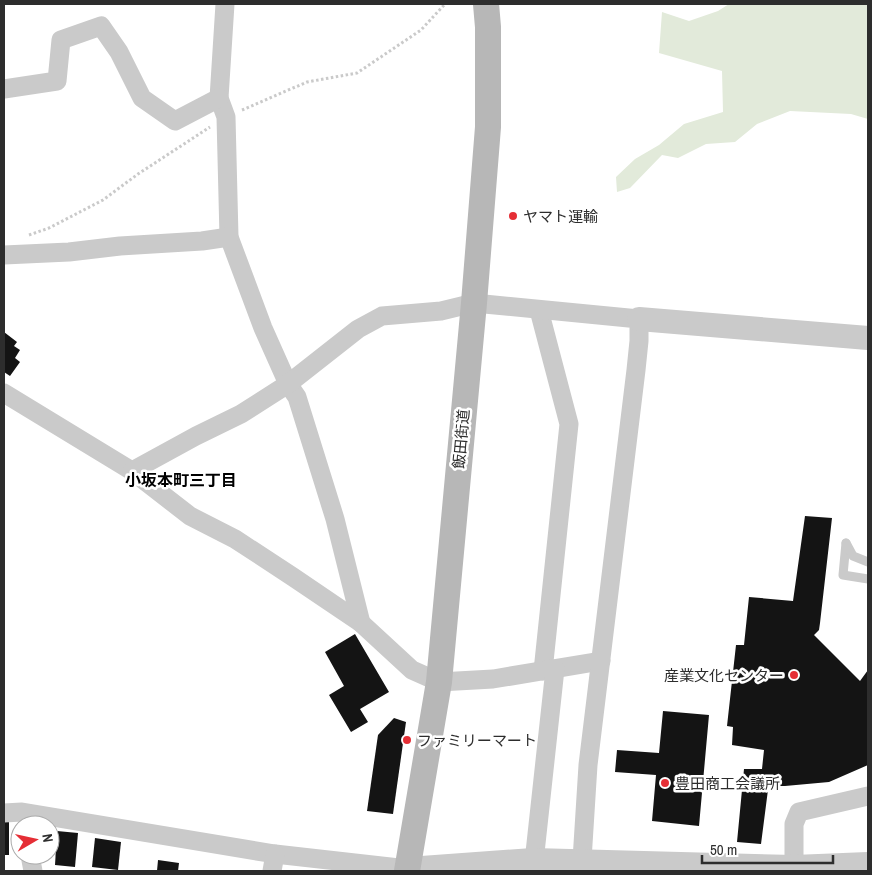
<svg xmlns="http://www.w3.org/2000/svg" width="872" height="875" viewBox="0 0 872 875" font-family="'Archivo Narrow','Noto Sans JP',sans-serif">
<rect width="100%" height="100%" fill="#fff"/>
<polygon fill="#e2eada" points="729,4 868,4 868,119 851,114 790,111 757,124 735,142 706,144 678,158 662,155 630,188 617,192 616,177 635,159 659,145 684,124 723,112 722,71 659,53 662,12 689,21 718,11"/>
<g fill="#141414">
<polygon points="4,332 17,342 14,346 20,350 15,358 20,362 10,376 4,372"/>
<polygon points="805,516 832,518 820,623 819,630 814,635 860,681 868,670 868,765 829,782 785,786 774,786 774,782 769,782 761,844 737,842 744,769 762,769 764,750 732,745 733,727 727,726 736,645 744,645 749,597 793,601"/>
<polygon points="355,634 389,692 360,709 368,722 351,732 329,695 344,686 325,652"/>
<polygon points="663,711 709,715 699,826 652,821 656,775 615,772 617,750 659,753"/>
<polygon points="394,718 406,722 393,814 367,811 378,735"/>
<rect x="4" y="822" width="5" height="33"/>
<polygon points="57,831 78,833 75,867 55,865"/>
<polygon points="95,838 121,842 118,870 92,867"/>
<polygon points="158,860 179,863 178,871 157,871"/>
</g>
<g fill="none" stroke-linecap="round" stroke-linejoin="round">
<g stroke="#cacaca" stroke-width="3" stroke-dasharray="2.5 2.5" stroke-linecap="butt">
<polyline points="242,110 307,82 357,73 421,30 445,4"/>
<polyline points="29,235 49,228 103,200 138,174 210,127"/>
</g>
<g stroke="#cacaca" stroke-width="9">
<polyline points="846,543 843,575 868,579"/>
<polyline points="846,543 853,556 868,562"/>
</g>
<g stroke="#cacaca" stroke-width="19">
<polyline points="225,4 219,98 226,117 229,237 263,328 288,384 297,397 335,519 361,623"/>
<polyline points="4,89 57,81 61,40 101,26 119,52 142,98 175,121 219,98"/>
<polyline points="4,255 69,252 120,246 202,241 229,237"/>
<polyline points="539,310 569,424 543,671"/>
<polyline points="4,393 132,471 190,516 235,539 293,577 361,623 412,670 439,682 493,679 601,661"/>
<polyline points="132,471 196,436 241,414 288,384 358,329 382,316 441,311 474,303 639,319 639,341 636,370 588,765 582,860"/>
<polyline points="4,813 22,812 275,854 408,869"/>
<polyline points="30,855 33,871"/>
<polyline points="272,871 275,854"/>
<polyline points="533,871 555,669"/>
<polyline points="794,871 794,824 799,812 868,796"/>
</g>
<g stroke="#cacaca" stroke-width="24">
<polyline points="639,319 868,338"/>
<polyline points="408,869 533,860 794,867 868,864"/>
</g>
<polyline stroke="#b7b7b7" stroke-width="26" points="407,871 439,682 474,303 488,127 488,27 486,4"/>
</g>
<g fill="#e52e35" stroke="#fff" stroke-width="2">
<circle cx="513" cy="216" r="5"/>
<circle cx="794" cy="675" r="5"/>
<circle cx="407" cy="740" r="5"/>
<circle cx="665" cy="783" r="5"/>
</g>
<g text-anchor="middle" dominant-baseline="central" stroke-width="5" stroke-linejoin="round" paint-order="stroke">
<g font-size="15" fill="#2d2d2d" stroke="#fff" text-anchor="start">
<text x="523" y="216">ヤマト運輸</text>
<text x="784" y="675" text-anchor="end">産業文化センター</text>
<text x="417" y="740">ファミリーマート</text>
<text x="675" y="783">豊田商工会議所</text>
</g>
<g font-size="15" fill="#2d2d2d" stroke="#fff">
<text transform="translate(461 439) rotate(-85)">飯田街道</text>
</g>
<g font-size="16" font-weight="bold" fill="#000" stroke="#fff">
<text x="181" y="480">小坂本町三丁目</text>
</g>
</g>
<rect width="872" height="875" fill="none" stroke="#2d2d2d" stroke-width="10"/>
<g transform="translate(35 840) rotate(81)"><circle r="24" fill="#ffffff" stroke="#ababab"/>
<path d="M0-4L9 19L0 12L-9 19Z" fill="#e52e35"/>
<text y="-8" font-size="14" font-weight="bold" text-anchor="middle" fill="#2d2d2d">N</text>
</g>
<path d="M702 855v8h131v-8" fill="none" stroke="#2d2d2d" stroke-width="2.5"/>
<text x="710" y="855" font-size="15" fill="#2d2d2d" stroke="#ffffff" stroke-width="4" paint-order="stroke">50 m</text>
</svg>
